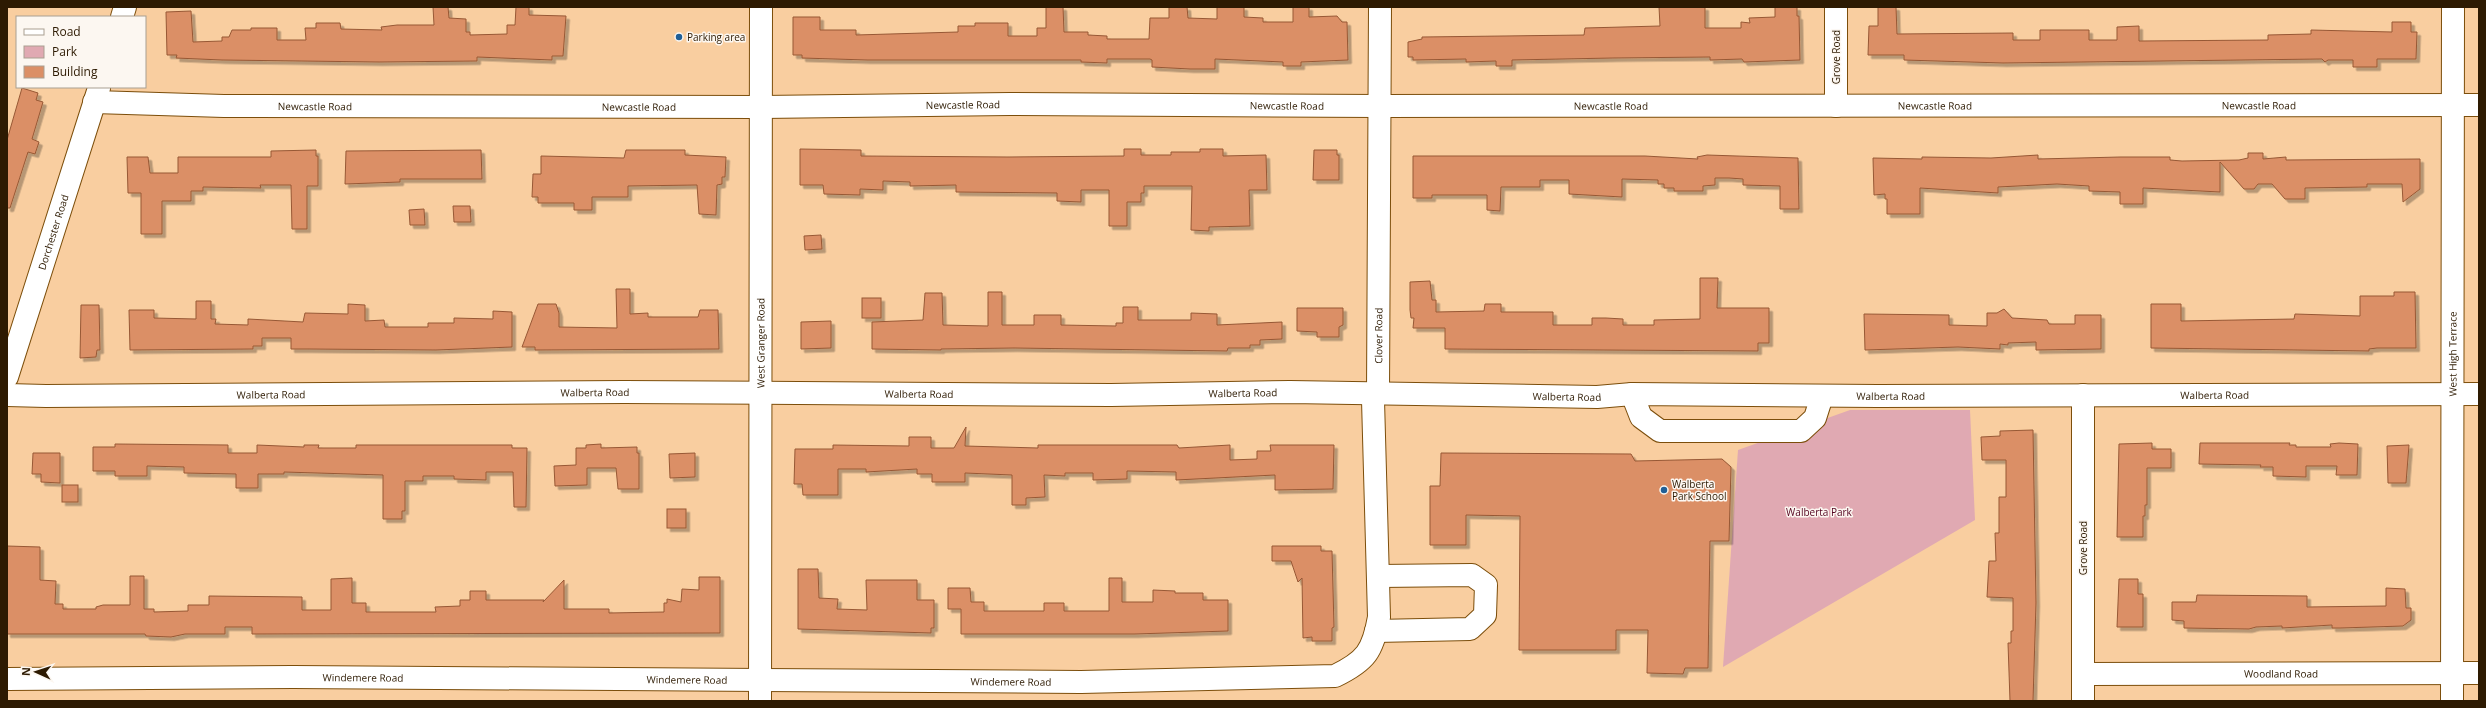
<svg xmlns="http://www.w3.org/2000/svg" width="2486" height="708" viewBox="0 0 2486 708" font-family="'Open Sans',sans-serif">
<defs>
<filter id="shadow"><feDropShadow dx="3.5" dy="3.5" stdDeviation="0" flood-color="#0004"/></filter>
</defs>
<rect width="100%" height="100%" fill="#f9cea0"/>
<polygon fill="#e0a9b2" points="1850,410 1970,410 1975,520 1723,667 1738,450"/>
<g fill="#db8f66" stroke="#975835" filter="url(#shadow)">
<polygon points="433,7 448,7 449,18 466,19 466,32 470,32 470,35 507,34 507,25 515,25 516,7 529,7 529,15 566,16 563,56 552,56 552,60 477,57 477,61 379,62 222,60 176,58 177,55 167,55 166,12 191,11 193,42 222,41 222,37 229,37 232,30 251,30 251,28 277,28 277,40 306,40 305,28 316,28 316,23 340,23 341,29 382,30 381,27 397,25 434,25"/>
<polygon points="1046,7 1063,7 1064,32 1088,32 1088,35 1107,36 1107,39 1149,39 1150,18 1169,18 1169,7 1187,7 1188,18 1217,19 1217,7 1244,7 1244,17 1263,18 1263,22 1293,22 1293,7 1309,7 1309,17 1337,16 1342,22 1347,22 1348,60 1301,62 1301,66 1283,66 1283,62 1215,59 1215,69 1190,69 1152,67 1152,60 1150,59 1107,59 1107,63 1081,62 1081,60 867,60 802,58 802,55 793,55 793,17 820,17 820,30 856,30 856,35 958,32 958,26 975,26 975,23 1008,23 1008,36 1037,36 1037,28 1046,28"/>
<polygon points="1659,7 1705,7 1705,28 1741,28 1741,22 1750,23 1749,18 1775,17 1775,7 1797,7 1797,16 1799,16 1800,60 1744,62 1742,59 1710,60 1710,57 1613,58 1512,60 1512,66 1496,66 1496,61 1466,62 1466,59 1413,60 1413,57 1408,57 1408,42 1422,39 1422,37 1584,35 1585,28 1660,26"/>
<polygon points="1878,7 1896,7 1897,34 2013,33 2013,40 2040,40 2040,30 2089,30 2089,40 2117,40 2117,27 2139,26 2139,41 2268,40 2268,35 2311,34 2311,30 2392,32 2392,22 2411,22 2411,32 2417,32 2416,59 2377,59 2377,67 2353,67 2353,60 2328,60 2325,62 2322,59 2003,63 1904,60 1904,55 1868,55 1869,26 1878,26"/>
<polygon points="22,88 38,93 36,100 43,102 32,139 39,142 35,154 28,152 10,208 7,208 7,140"/>
<polygon points="800,149 861,150 861,156 864,156 1008,157 1124,156 1124,149 1141,149 1141,155 1171,155 1171,152 1200,152 1200,149 1223,149 1223,156 1266,155 1267,190 1249,190 1250,226 1209,227 1209,231 1191,230 1192,186 1144,186 1144,193 1141,193 1141,202 1127,202 1127,226 1109,226 1109,190 1081,190 1081,202 1057,201 1057,193 956,192 956,185 910,186 910,182 883,181 883,190 860,189 860,195 824,194 823,185 800,185"/>
<polygon points="316,150 316,156 318,156 318,186 307,186 307,229 292,229 291,185 260,185 261,188 203,187 203,191 191,191 191,201 162,201 162,234 141,234 141,193 128,193 127,157 148,157 150,173 178,173 178,157 271,157 271,151"/>
<polygon points="481,150 482,179 400,179 400,182 345,184 346,151"/>
<polygon points="626,150 685,150 685,155 726,157 725,177 722,177 722,184 717,185 716,215 699,214 697,185 628,186 628,197 592,197 592,210 574,210 574,203 538,203 538,197 532,197 533,174 541,174 541,156 624,158"/>
<polygon points="1314,150 1337,150 1337,155 1339,155 1339,180 1313,180"/>
<polygon points="2248,153 2263,153 2263,159 2286,157 2286,160 2420,159 2420,189 2403,202 2402,184 2367,184 2367,187 2305,188 2305,199 2285,199 2272,184 2258,184 2254,189 2244,189 2220,162 2220,192 2143,188 2143,204 2120,204 2120,192 2089,191 2089,186 2057,184 1998,187 1998,193 1920,188 1920,214 1887,214 1887,199 1885,199 1885,194 1874,195 1873,158 1922,159 1922,157 1991,158 2038,155 2038,159 2120,157 2170,157 2170,160 2182,161 2239,160 2248,158"/>
<polygon points="1707,155 1798,158 1799,209 1780,209 1780,186 1743,185 1743,179 1729,178 1715,178 1715,185 1703,186 1703,191 1674,191 1674,188 1664,188 1664,184 1658,184 1658,180 1622,179 1622,197 1569,194 1569,180 1540,180 1540,187 1501,187 1500,211 1487,210 1487,195 1432,195 1432,198 1413,198 1413,156 1645,156 1698,159 1697,157"/>
<polygon points="453,206 470,206 471,222 454,222"/>
<polygon points="424,209 425,225 410,225 409,210"/>
<polygon points="821,235 822,249 805,250 804,236"/>
<polygon points="1700,278 1718,278 1717,308 1769,308 1769,343 1758,343 1758,351 1445,349 1445,328 1413,328 1414,318 1411,318 1410,310 1410,282 1430,281 1432,300 1436,300 1436,312 1484,311 1485,304 1501,304 1501,312 1553,312 1553,325 1592,325 1592,318 1606,318 1623,319 1623,325 1654,325 1654,320 1700,319"/>
<polygon points="616,289 630,289 630,314 648,313 648,317 698,317 700,310 718,310 719,349 535,350 535,347 522,347 538,304 556,304 559,313 559,327 617,328"/>
<polygon points="988,292 1002,292 1002,325 1034,325 1034,315 1061,315 1061,325 1116,326 1116,323 1123,323 1123,307 1138,307 1138,320 1191,320 1191,313 1217,314 1217,325 1282,322 1282,339 1260,340 1260,345 1250,345 1250,348 1228,348 1227,351 1014,348 941,349 941,350 872,349 872,322 923,320 925,293 942,293 943,325 988,326"/>
<polygon points="2394,292 2415,292 2416,348 2377,348 2369,349 2369,351 2151,348 2151,304 2181,304 2181,321 2294,319 2295,314 2360,316 2360,296 2394,296"/>
<rect x="862" y="298" width="19" height="20"/>
<polygon points="196,301 211,301 211,319 216,319 215,324 248,325 248,319 303,322 305,313 348,314 348,304 365,305 365,321 384,320 385,327 428,327 428,323 454,323 454,318 493,319 493,311 512,312 512,347 436,350 308,349 291,349 291,338 262,338 262,346 253,346 253,349 130,350 129,310 154,310 154,318 196,319"/>
<polygon points="81,305 99,305 100,350 97,350 96,357 80,358"/>
<polygon points="1297,308 1343,308 1343,325 1339,327 1339,337 1317,337 1317,332 1297,331"/>
<polygon points="2004,309 2012,318 2047,320 2049,324 2075,324 2075,315 2101,315 2101,349 2036,350 2036,342 2008,343 2008,345 2000,344 2000,349 1958,347 1865,350 1864,314 1949,315 1949,325 1987,326 1987,313 1997,313"/>
<polygon points="831,321 831,348 801,349 801,322"/>
<polygon points="966,427 965,446 1038,448 1038,445 1177,445 1179,448 1230,445 1230,460 1257,459 1257,451 1271,451 1270,445 1334,445 1333,489 1275,490 1275,475 1176,480 1176,472 1127,471 1127,479 1093,480 1093,473 1065,473 1065,476 1044,475 1045,497 1026,498 1026,505 1012,505 1012,475 965,473 965,482 932,482 932,474 917,474 917,469 866,472 866,469 838,469 838,495 803,495 802,484 794,484 795,449 833,449 833,445 909,446 909,437 931,437 931,448 954,448"/>
<polygon points="2033,430 2036,603 2033,701 2010,701 2008,643 2011,643 2011,631 2013,631 2013,598 1987,597 1989,561 1996,561 1995,533 1999,533 1999,497 2006,497 2006,460 1982,460 1981,437 2000,436 2000,431"/>
<polygon points="2152,443 2152,449 2171,449 2171,468 2147,468 2147,505 2145,505 2145,516 2143,516 2143,537 2117,537 2119,444"/>
<polygon points="2200,443 2290,443 2289,445 2296,445 2296,447 2331,447 2330,444 2339,443 2358,444 2357,475 2336,475 2337,466 2306,466 2306,477 2273,476 2273,467 2260,467 2261,465 2199,464"/>
<polygon points="115,444 228,445 228,453 257,453 257,445 304,447 304,445 319,445 318,448 356,448 356,445 512,445 512,448 527,448 526,507 514,507 513,472 486,472 486,480 454,479 454,476 423,476 423,481 405,481 405,511 402,511 402,519 383,519 383,475 284,472 284,474 258,474 258,488 236,488 236,474 184,473 184,467 147,466 147,476 115,476 115,471 93,471 93,447 115,447"/>
<polygon points="601,444 601,448 637,447 637,453 639,453 639,489 618,489 616,468 587,468 587,485 555,486 554,466 576,465 576,448 586,448 586,445"/>
<polygon points="2409,445 2406,483 2388,483 2387,446"/>
<polygon points="33,453 60,453 60,483 41,482 41,474 32,474"/>
<polygon points="695,453 695,477 670,478 669,454"/>
<polygon points="1441,453 1631,454 1635,461 1722,459 1731,467 1729,541 1710,541 1708,668 1685,668 1683,674 1647,673 1648,630 1616,630 1616,650 1519,650 1520,516 1466,515 1466,545 1430,545 1430,486 1440,486"/>
<rect x="62" y="485" width="16" height="17"/>
<rect x="667" y="509" width="19" height="19"/>
<polygon points="7,546 40,547 40,580 56,581 55,604 63,604 63,609 96,609 96,607 103,605 130,605 130,576 144,576 144,609 154,609 154,612 188,611 188,605 209,605 209,596 302,597 302,610 331,610 331,579 352,578 352,603 366,603 366,612 436,612 435,607 460,606 460,600 470,600 470,591 486,591 486,600 544,600 543,602 564,580 564,609 609,609 609,613 664,612 664,603 667,603 667,599 681,602 682,589 699,590 699,577 720,577 720,633 252,634 252,627 225,627 225,634 185,634 171,637 146,636 145,634 7,634"/>
<polygon points="1272,546 1321,546 1321,551 1332,551 1334,627 1332,628 1332,641 1312,641 1312,637 1303,638 1302,578 1298,582 1291,561 1272,561"/>
<polygon points="798,569 818,569 819,598 838,599 837,609 867,610 866,580 917,580 917,600 934,600 934,628 931,628 931,633 798,629"/>
<polygon points="1109,578 1122,578 1122,602 1153,602 1153,590 1175,591 1175,593 1203,593 1203,600 1228,600 1228,631 1135,634 961,634 961,609 948,609 948,588 970,588 971,602 984,602 984,611 1044,611 1044,603 1064,603 1064,611 1109,611"/>
<polygon points="2119,579 2138,579 2138,594 2143,594 2143,627 2117,627"/>
<polygon points="2386,588 2405,589 2406,608 2411,608 2411,620 2403,626 2341,628 2332,628 2332,625 2282,628 2282,626 2256,627 2249,629 2184,628 2184,621 2172,620 2172,602 2196,602 2197,595 2307,596 2307,607 2386,606"/>
</g>
<g fill="none" stroke-linecap="round" stroke-linejoin="round">
<g stroke="#7c4e0b" stroke-width="24">
<g id="minor">
<polyline points="1836,7 1836,106"/>
<polyline points="122,17 125,7"/>
<path id="s1" d="M 94,102 L 224,106 L 761,107 L 1010,104 L 1380,106 L 2479,105"/>
<path id="s2" d="M 7,377 L 99,88"/>
<polyline points="1632,394 1641,417 1660,431 1801,431 1815,418 1822,396"/>
<path id="s3" d="M 7,395 L 46,396 L 624,392 L 1111,395 L 1290,392 L 1597,397 L 1632,394 L 1878,396 L 2479,394"/>
<polyline points="2083,395 2083,701"/>
<polyline points="1376,631 1470,629 1485,615 1486,585 1472,575 1379,576"/>
<path id="s4" d="M 2084,674 L 2479,673"/>
<path id="s5" d="M 7,679 L 293,677 L 1081,682 L 1335,676 C 1366,661 1373,651 1379,617 L 1373,400 L 1378,393 L 1380,7"/>
<path id="s6" d="M 760,701 L 761,7"/>
<path id="s7" d="M 2452,701 L 2453,7"/>
</g>
</g>
<use href="#minor" stroke="#fff" stroke-width="22"/>
</g>
<g fill="#215f96" stroke="#fcf7f1" stroke-width="1.5">
<circle cx="679" cy="37" r="4"/>
<circle cx="1664" cy="490" r="4"/>
</g>
<g text-anchor="middle" dominant-baseline="central" stroke-width="3" stroke-linejoin="round" paint-order="stroke">
<g font-size="10" fill="#2d1a02" stroke="#fcf7f1" text-anchor="start">
<text x="687" y="37">Parking area</text>
<text x="1672" y="484">Walberta<tspan x="1672" dy="12">Park School</tspan></text>
</g>
<g font-size="10" fill="#2d1a02" stroke="#fcf7f1">
<text transform="translate(1836 57) rotate(-90)">Grove Road</text>
<text stroke="none"><textPath href="#s1" startOffset="869">Newcastle Road</textPath></text>
<text stroke="none"><textPath href="#s1" startOffset="221">Newcastle Road</textPath></text>
<text stroke="none"><textPath href="#s1" startOffset="1193">Newcastle Road</textPath></text>
<text stroke="none"><textPath href="#s1" startOffset="1517">Newcastle Road</textPath></text>
<text stroke="none"><textPath href="#s1" startOffset="1841">Newcastle Road</textPath></text>
<text stroke="none"><textPath href="#s1" startOffset="2165">Newcastle Road</textPath></text>
<text stroke="none"><textPath href="#s1" startOffset="545">Newcastle Road</textPath></text>
<text stroke="none"><textPath href="#s2" startOffset="152">Dorchester Road</textPath></text>
<text stroke="none"><textPath href="#s5" startOffset="1689">Clover Road</textPath></text>
<text stroke="none"><textPath href="#s6" startOffset="358">West Granger Road</textPath></text>
<text stroke="none"><textPath href="#s7" startOffset="347">West High Terrace</textPath></text>
<text stroke="none"><textPath href="#s3" startOffset="588">Walberta Road</textPath></text>
<text stroke="none"><textPath href="#s3" startOffset="1236">Walberta Road</textPath></text>
<text stroke="none"><textPath href="#s3" startOffset="2208">Walberta Road</textPath></text>
<text stroke="none"><textPath href="#s3" startOffset="264">Walberta Road</textPath></text>
<text stroke="none"><textPath href="#s3" startOffset="912">Walberta Road</textPath></text>
<text stroke="none"><textPath href="#s3" startOffset="1560">Walberta Road</textPath></text>
<text stroke="none"><textPath href="#s3" startOffset="1884">Walberta Road</textPath></text>
<text transform="translate(2083 548) rotate(-90)">Grove Road</text>
<text stroke="none"><textPath href="#s4" startOffset="197">Woodland Road</textPath></text>
<text stroke="none"><textPath href="#s5" startOffset="356">Windemere Road</textPath></text>
<text stroke="none"><textPath href="#s5" startOffset="680">Windemere Road</textPath></text>
<text stroke="none"><textPath href="#s5" startOffset="1004">Windemere Road</textPath></text>
</g>
<g font-size="10" fill="#53031f" stroke="#fcf7f1">
<text x="1819" y="512">Walberta Park</text>
</g>
</g>
<rect width="2486" height="708" fill="none" stroke="#2d1a02" stroke-width="16"/>
<rect x="16" y="16" width="130" height="72" fill="#fcf7f1" stroke="#a99f91"/>
<rect x="24" y="29" width="20" height="6" fill="#ffffff" stroke="#a99f91"/>
<text x="52" y="36" font-size="12" fill="#2d1a02">Road</text>
<rect x="24" y="46" width="20" height="12" fill="#e0a9b2" stroke="#a99f91"/>
<text x="52" y="56" font-size="12" fill="#2d1a02">Park</text>
<rect x="24" y="66" width="20" height="12" fill="#db8f66" stroke="#a99f91"/>
<text x="52" y="76" font-size="12" fill="#2d1a02">Building</text>
<g transform="translate(36 672) rotate(273)" stroke="#fcf7f1" stroke-width="3" paint-order="stroke">
<path d="M0-3L7 15L0 10L-7 15Z" fill="#2d1a02"/>
<text y="-6" font-size="11" font-weight="bold" text-anchor="middle" fill="#2d1a02">N</text>
</g>
</svg>
